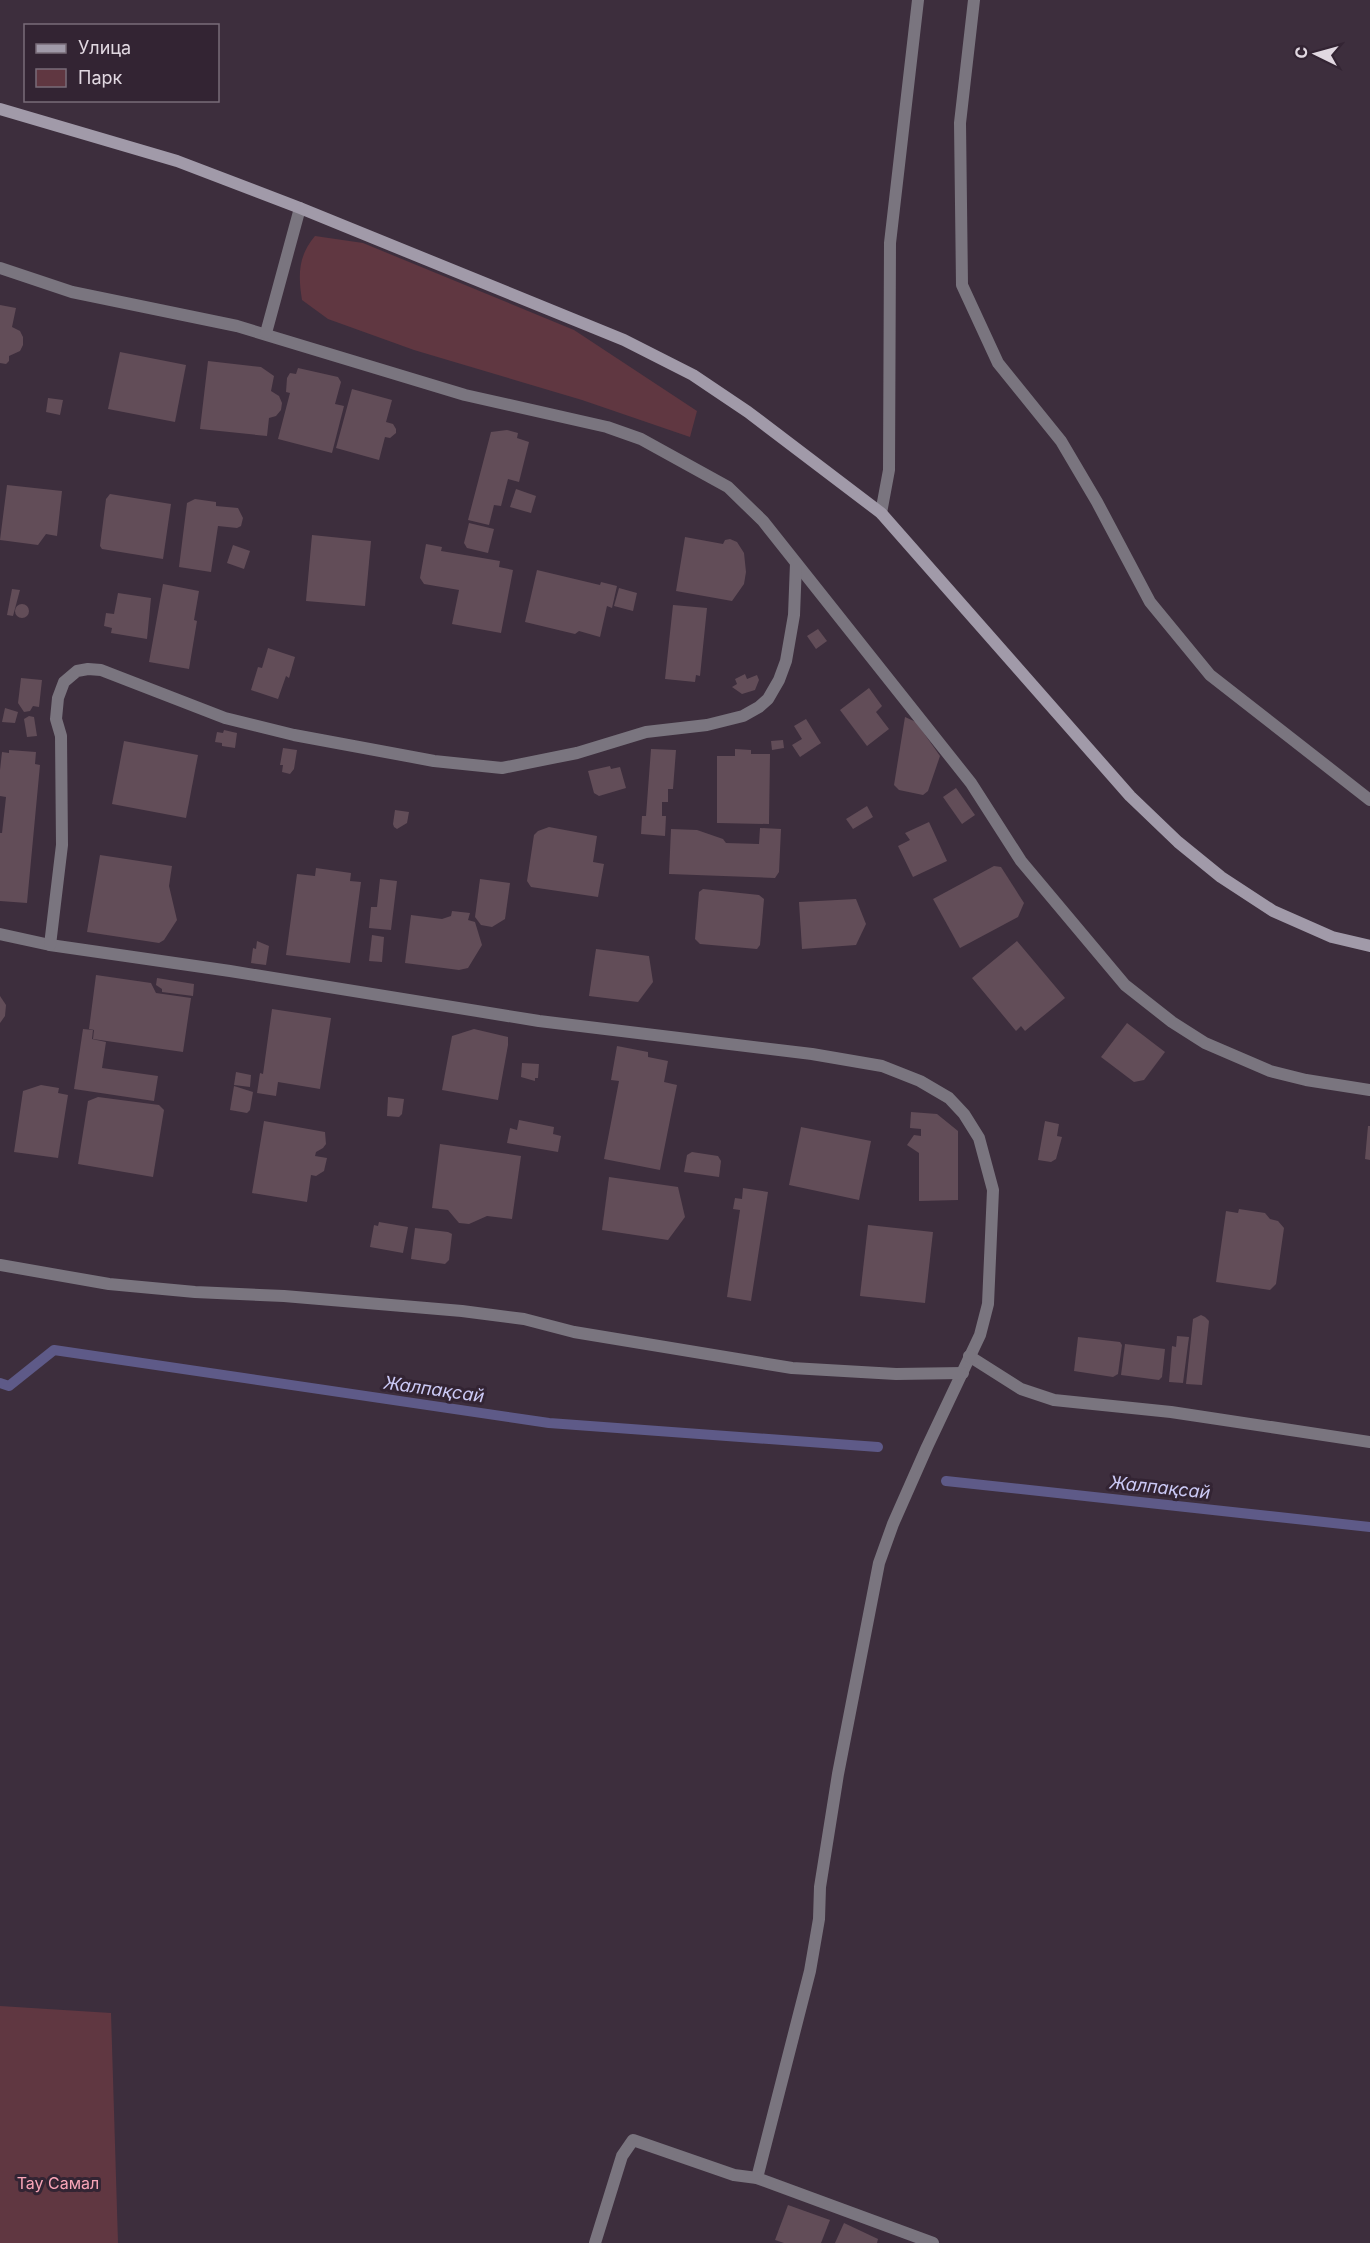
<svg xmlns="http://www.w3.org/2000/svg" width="1370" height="2243" viewBox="0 0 1370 2243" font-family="Inter,sans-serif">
<rect width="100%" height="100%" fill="#3d2e3d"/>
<g fill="#603741">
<path d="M 315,236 L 363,243 L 574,330 L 697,411 L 690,437 L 582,400 L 414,350 L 328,319 L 302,300 C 298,275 298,256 315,236 Z"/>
<polygon points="0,2006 111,2013 118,2243 0,2243"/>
</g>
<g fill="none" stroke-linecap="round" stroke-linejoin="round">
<g stroke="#5e5a88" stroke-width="10">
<polyline points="0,1383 9,1386 54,1350 549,1423 878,1447"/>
<polyline points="946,1481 1370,1527"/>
</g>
</g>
<g fill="#624d58">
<polygon points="0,305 16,308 12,327 20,331 23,337 23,345 20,351 9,356 9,361 6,364 0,363"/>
<polygon points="120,352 186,365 175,422 108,409"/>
<polygon points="208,361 261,367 274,376 271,391 279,396 282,403 281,410 276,416 269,418 267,436 200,429"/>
<polygon points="298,368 338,377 341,382 335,404 344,406 332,453 278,439 290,393 286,392 287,378 290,373 296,374"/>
<polygon points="352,389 392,400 386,422 393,424 396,429 396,433 390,438 385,437 379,460 336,448"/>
<polygon points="48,398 63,400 60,415 46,412"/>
<polygon points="507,430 518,433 517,438 529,442 519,482 508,479 501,506 494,505 489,525 468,520 491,432"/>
<polygon points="7,485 62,491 57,536 46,534 38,545 0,540"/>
<polygon points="516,489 536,496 531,513 510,507"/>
<polygon points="110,494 171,504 163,559 102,549 100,546 106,499"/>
<polygon points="195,499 216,502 216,506 238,508 243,518 241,526 237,528 218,526 211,572 179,567 187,503"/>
<polygon points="469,523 494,529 488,553 467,548 464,543"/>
<polygon points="312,535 371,541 365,606 306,601"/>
<polygon points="685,537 723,544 725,540 730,539 737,542 744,553 746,572 744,584 732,601 676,591"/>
<polygon points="426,544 442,547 441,551 500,561 499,567 513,570 501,633 452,624 459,590 424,584 420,578"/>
<polygon points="233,545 250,551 244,569 227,563"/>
<polygon points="537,570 600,585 601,582 617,586 612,608 607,606 600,637 579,631 575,634 525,622"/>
<polygon points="163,584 199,591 194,620 197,621 189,669 149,662"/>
<polygon points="619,588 637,593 633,611 614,606"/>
<polygon points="12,589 20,590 13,616 7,615"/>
<polygon points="118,593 151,598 147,639 111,633 112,628 104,626 106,613 114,614"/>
<circle cx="22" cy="611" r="7"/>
<polygon points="673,605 707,608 700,676 696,675 695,682 665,679"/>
<polygon points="818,629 827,641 816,649 807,636"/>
<polygon points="268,648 295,657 289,678 286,676 278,699 251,690 258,667 262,668"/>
<polygon points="745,674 747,679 757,675 759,680 755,690 742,694 732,687 737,684 735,679"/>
<polygon points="21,678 42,680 39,707 33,706 30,711 24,712 18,703"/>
<polygon points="869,688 882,706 876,712 889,729 867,746 840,710"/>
<polygon points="5,708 18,712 15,723 2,722"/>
<polygon points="29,716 34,717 37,736 27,737 24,719"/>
<polygon points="905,717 916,722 940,756 928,791 923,795 899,790 894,785"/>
<polygon points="806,719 821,743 800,757 792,745 802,739 794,726"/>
<polygon points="224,730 237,733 235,748 222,746 222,743 215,742 217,732 223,733"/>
<polygon points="783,740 784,748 772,750 771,741"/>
<polygon points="124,741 198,755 186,818 112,804"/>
<polygon points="283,748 297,750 294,769 290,774 282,772 283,765 280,765"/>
<polygon points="651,749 676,750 673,789 668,789 668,802 662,802 662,816 666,816 665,836 641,834 642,816 646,816"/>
<polygon points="735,749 751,750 751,754 770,754 769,824 717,823 717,756 735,756"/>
<polygon points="9,750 36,752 35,764 40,765 27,903 0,901 0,833 2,833 6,797 0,796 0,770 2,752 9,753"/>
<polygon points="610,766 611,769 620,767 626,788 599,796 594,793 588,771"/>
<polygon points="956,788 975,815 962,824 943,797"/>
<polygon points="867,806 873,817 853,829 846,819"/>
<polygon points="395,810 409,812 407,823 397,829 394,827 393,824"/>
<polygon points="929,822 947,861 913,877 898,846 910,840 905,833"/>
<polygon points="549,827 597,836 593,862 604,864 598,897 531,887 527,881 534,835 538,831"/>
<polygon points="760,828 781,829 779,872 775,878 669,874 671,829 697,830 723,839 726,843 759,844"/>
<polygon points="100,855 172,866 169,886 177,920 164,940 159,943 87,932"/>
<polygon points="994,866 1001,867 1024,903 1018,917 960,948 933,899"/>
<polygon points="316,868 351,873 350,881 361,882 350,963 286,955 297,874 315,876"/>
<polygon points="380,879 397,881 391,930 369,928 371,907 377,907"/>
<polygon points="480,879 510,883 505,919 492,927 481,925 475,917"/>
<polygon points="703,889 759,895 764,899 760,945 757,949 700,944 695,939 699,892"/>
<polygon points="856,899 866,924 856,945 802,949 799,902"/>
<polygon points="452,911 470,913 468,920 475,922 482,945 468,968 459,970 405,963 411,915 442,919 451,916"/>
<polygon points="372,935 384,937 382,962 369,961"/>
<polygon points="257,941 269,946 266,965 251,963 253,948 256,949"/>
<polygon points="1017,941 1065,998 1025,1031 1021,1026 1016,1031 972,978"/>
<polygon points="596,949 649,956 653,982 638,1002 589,996"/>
<polygon points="96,975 151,983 156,993 191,998 183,1052 93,1039 94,1030 89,1029"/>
<polygon points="157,978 194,984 193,996 162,992 162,989 156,985"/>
<polygon points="0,996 6,1005 5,1016 0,1023"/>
<polygon points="272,1009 331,1018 320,1089 278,1082 276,1096 257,1093 260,1073 263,1074"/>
<polygon points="1127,1023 1165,1052 1144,1080 1134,1082 1101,1057"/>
<polygon points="83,1029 93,1030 92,1039 106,1042 102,1068 158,1076 154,1101 74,1089"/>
<polygon points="474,1029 508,1037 508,1045 498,1100 442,1090 452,1036"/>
<polygon points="617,1046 648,1052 648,1057 668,1061 664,1082 677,1085 660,1170 604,1159 619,1081 611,1080"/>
<polygon points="522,1063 539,1064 538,1078 535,1078 535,1081 521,1077"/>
<polygon points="236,1072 251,1075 250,1087 234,1085"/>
<polygon points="41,1085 59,1088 58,1093 68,1095 58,1158 14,1152 23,1091"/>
<polygon points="234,1086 253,1092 250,1110 247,1113 230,1110"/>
<polygon points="98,1097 159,1105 164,1110 153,1177 78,1164 88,1101"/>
<polygon points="388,1097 404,1099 402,1114 399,1117 387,1116"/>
<polygon points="911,1112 937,1114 958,1131 958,1200 919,1201 919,1153 907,1145 914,1135 921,1136 921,1129 910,1128"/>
<polygon points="519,1120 554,1127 553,1134 561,1136 558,1152 507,1143 510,1128 517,1130"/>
<polygon points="264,1121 325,1132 326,1144 323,1148 316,1152 315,1156 327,1158 324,1171 316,1176 311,1175 307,1202 252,1193"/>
<polygon points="1045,1121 1059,1124 1057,1136 1062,1137 1056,1159 1051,1162 1038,1160"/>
<polygon points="1368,1126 1370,1126 1370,1160 1365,1159"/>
<polygon points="801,1127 871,1141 859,1200 789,1185"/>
<polygon points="440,1144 521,1156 512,1219 487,1216 469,1224 459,1223 448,1210 432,1208"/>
<polygon points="692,1152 718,1156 721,1161 719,1177 684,1172 687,1155"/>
<polygon points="609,1177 678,1187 685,1217 668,1240 602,1230"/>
<polygon points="743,1188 768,1192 751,1301 727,1297 740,1210 733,1209 735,1198 742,1199"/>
<polygon points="1239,1209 1265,1213 1270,1219 1278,1221 1284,1228 1276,1284 1270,1290 1216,1282 1226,1211 1238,1213"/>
<polygon points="379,1222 408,1227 403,1253 370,1247 374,1225 378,1226"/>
<polygon points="868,1225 933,1232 925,1303 860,1296"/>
<polygon points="415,1228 448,1232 452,1234 449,1260 445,1264 411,1259"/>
<polygon points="1201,1315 1205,1317 1209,1321 1202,1385 1186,1384 1193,1319"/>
<polygon points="1177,1336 1189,1337 1183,1383 1169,1382 1172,1346 1176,1347"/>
<polygon points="1078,1337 1120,1342 1122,1345 1118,1374 1113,1377 1074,1371"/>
<polygon points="1125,1344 1165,1349 1162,1377 1159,1380 1121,1375"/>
<polygon points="788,2205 830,2220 821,2243 784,2243 775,2240"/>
<polygon points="844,2223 878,2239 877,2243 835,2243"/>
</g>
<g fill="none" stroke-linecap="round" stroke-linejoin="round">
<g stroke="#7a757f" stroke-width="12">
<polyline points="974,0 960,123 962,285 998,363 1061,441 1097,502 1150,602 1210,675 1370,800"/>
<polyline points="0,268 72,292 237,326 465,395 607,427 641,439 728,487 763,521 971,783 1021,861 1125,985 1172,1022 1205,1043 1270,1071 1306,1080 1370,1090"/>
<polyline points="266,333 300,208"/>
<polyline points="881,513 889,470 890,243 918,0"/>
<polyline points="0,934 50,945 230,971 539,1021 812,1054 882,1066 920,1081 949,1098 964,1114 979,1138 993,1190 988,1304 980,1335 927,1447 893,1524 879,1563 838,1774 820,1887 819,1919 810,1971 757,2178"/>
<polyline points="50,945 62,845 61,736 56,719 58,698 64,682 77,671 88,669 101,670 225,718 294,735 434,761 502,768 577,753 646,732 707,725 743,716 759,707 768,699 779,680 786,661 794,615 796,563"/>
<polyline points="0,1265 109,1284 195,1292 284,1296 462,1311 524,1319 574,1332 792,1368 896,1374 963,1373"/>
<polyline points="969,1356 1021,1389 1054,1400 1171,1412 1370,1442"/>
<polyline points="595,2243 622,2156 633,2140 734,2175 757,2178 933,2243"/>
</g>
<polyline stroke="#a19aa9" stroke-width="12" points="0,109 177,161 300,208 624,340 693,375 748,412 881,513 1130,796 1178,842 1221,877 1273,911 1332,937 1370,946"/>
</g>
<g text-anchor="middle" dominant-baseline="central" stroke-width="6" stroke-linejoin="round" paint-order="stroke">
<g font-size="16" fill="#f9a5b8" stroke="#332433">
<text x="58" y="2183">Тау Самал</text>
</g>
<g font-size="18" font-style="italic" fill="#cbc9f5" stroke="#332433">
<text transform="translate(434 1389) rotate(8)">Жалпақсай</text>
<text transform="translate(1160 1487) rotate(6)">Жалпақсай</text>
</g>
</g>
<rect x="24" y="24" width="195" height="78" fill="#332433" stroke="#796c79" stroke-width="1.5"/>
<rect x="36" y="44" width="30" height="9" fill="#a19aa9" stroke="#796c79" stroke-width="1.5"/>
<text x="78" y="54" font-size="18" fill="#e1d8e1">Улица</text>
<rect x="36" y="69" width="30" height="18" fill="#603741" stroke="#796c79" stroke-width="1.5"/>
<text x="78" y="84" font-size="18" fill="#e1d8e1">Парк</text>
<g transform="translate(1316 54) rotate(275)" stroke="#332433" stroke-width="4.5" paint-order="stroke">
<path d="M0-4.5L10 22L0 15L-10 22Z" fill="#e1d8e1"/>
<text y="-9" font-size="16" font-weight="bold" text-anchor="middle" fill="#e1d8e1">С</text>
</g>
</svg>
